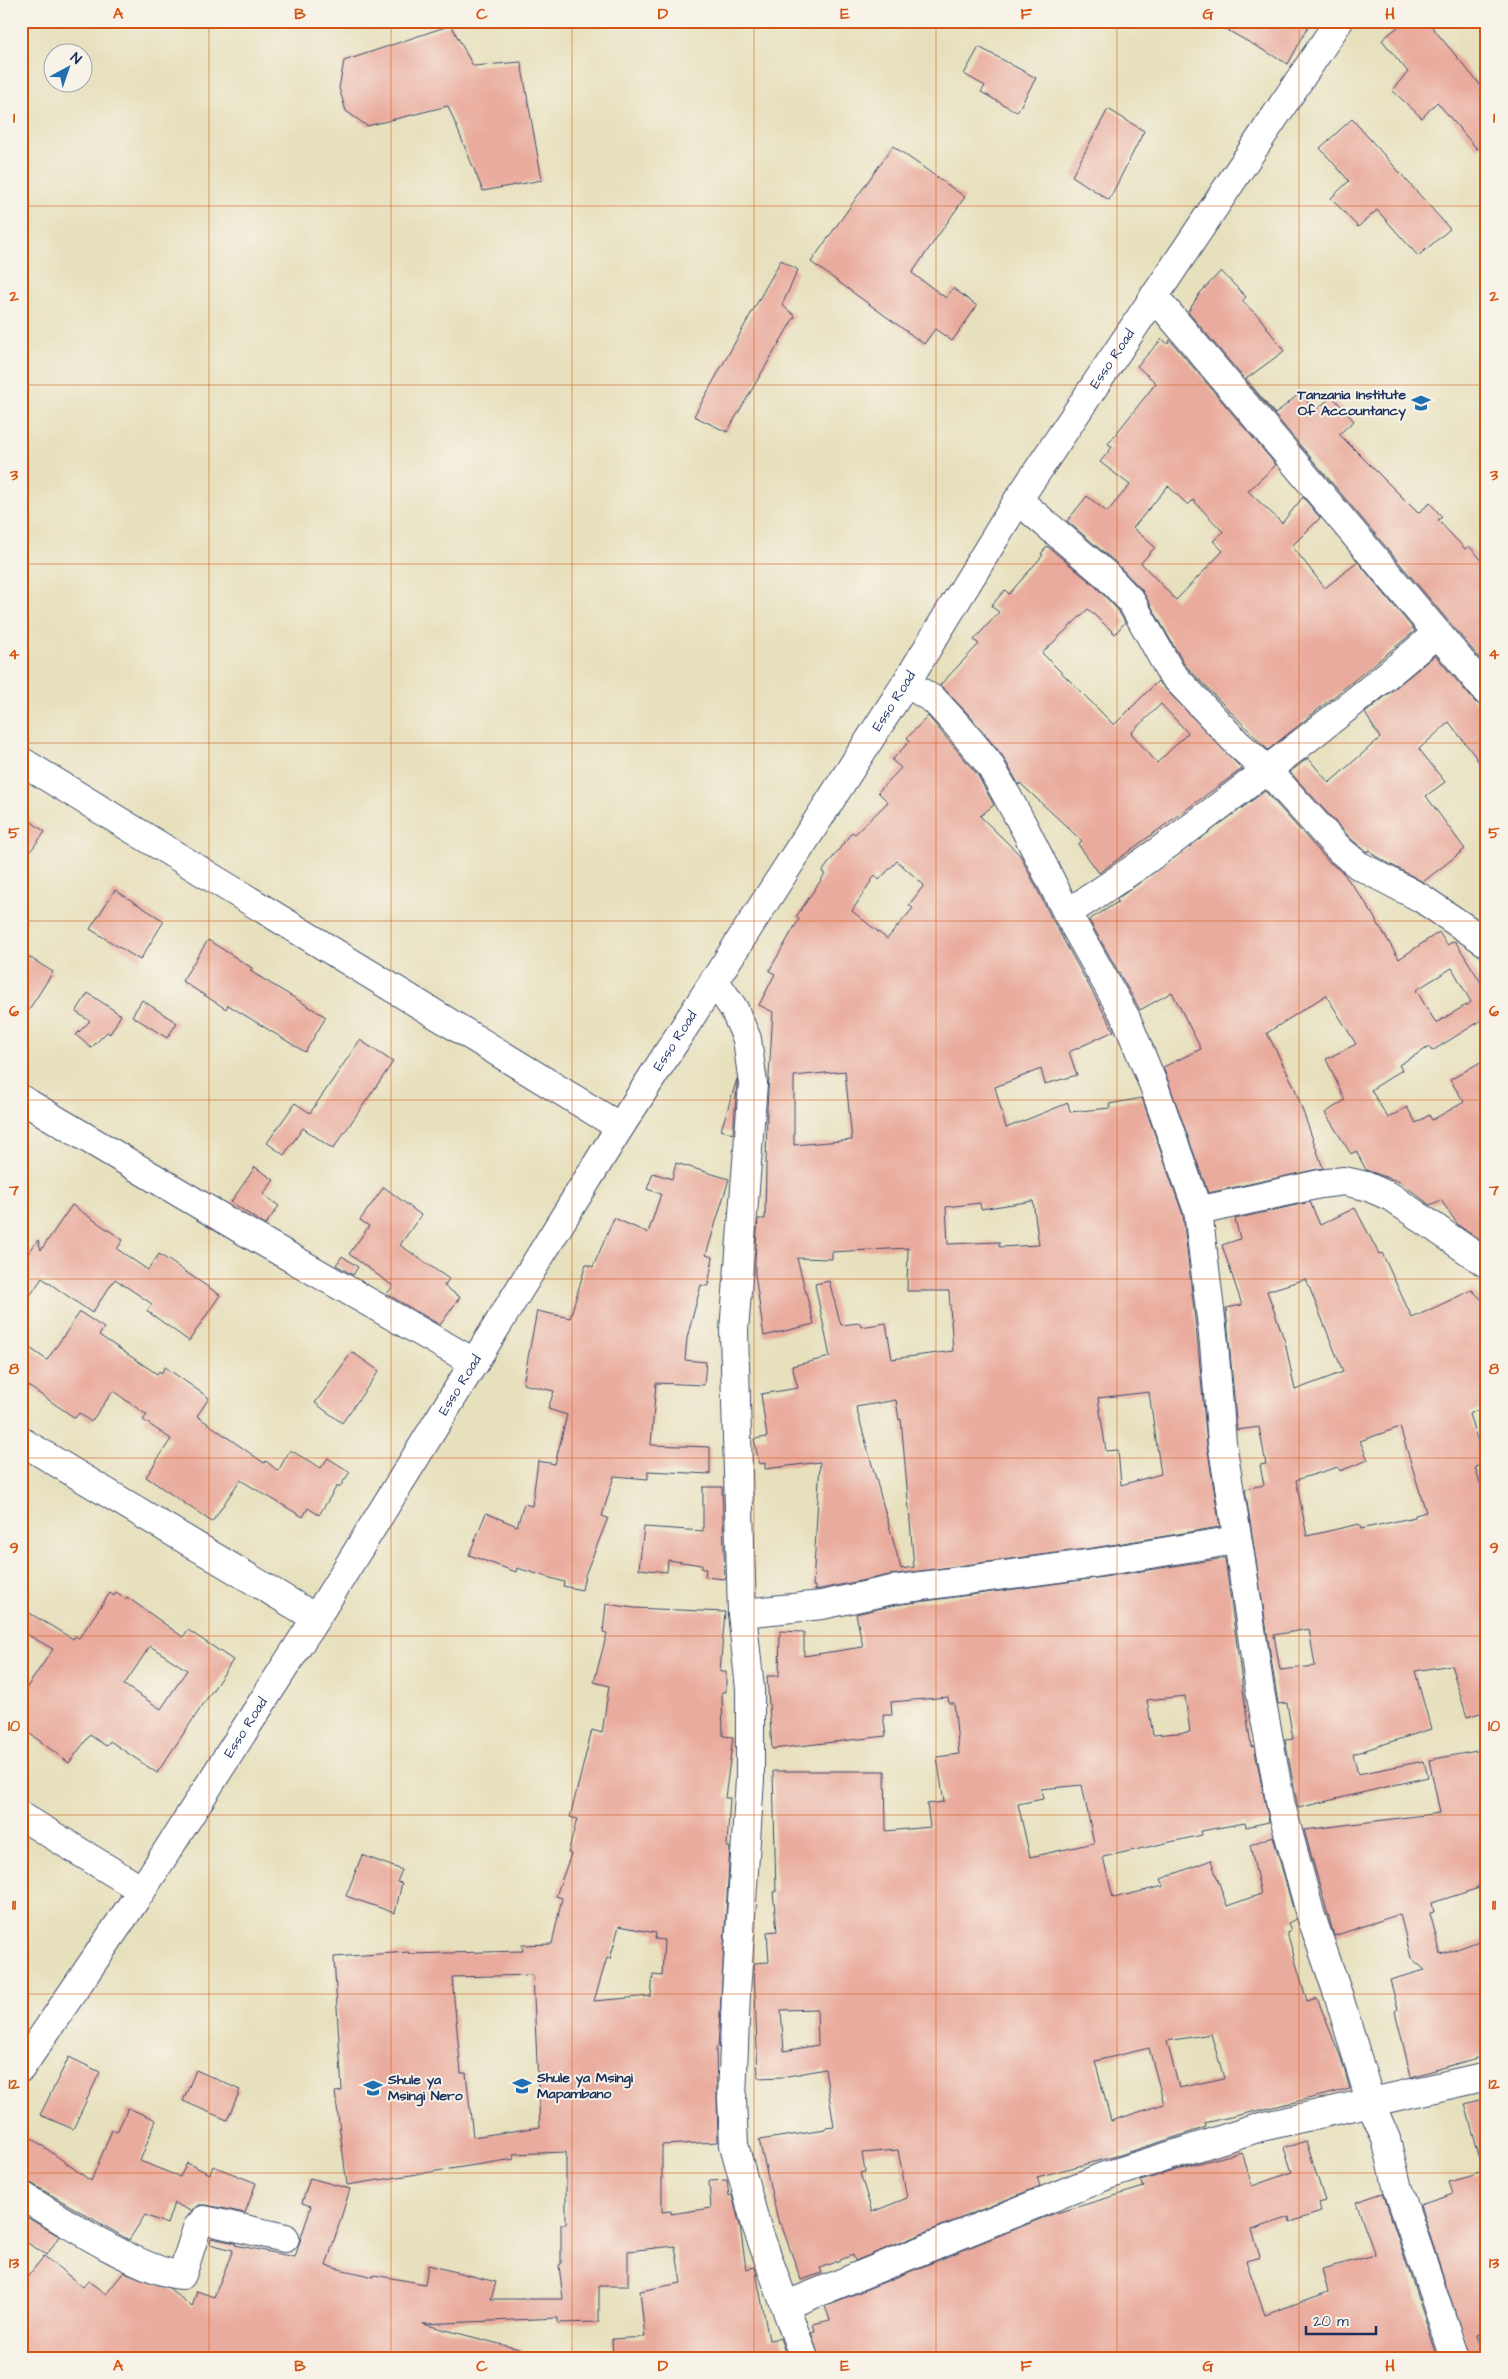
<svg xmlns="http://www.w3.org/2000/svg" width="1508" height="2379" viewBox="0 0 1508 2379" font-family="'Architects Daughter',sans-serif">
<rect width="100%" height="100%" fill="#f7f3e8"/>
<filter id="ink" filterUnits="userSpaceOnUse"><feTurbulence type="fractalNoise" baseFrequency=".02" numOctaves="2"/><feDisplacementMap in="SourceGraphic" scale="10" xChannelSelector="R" yChannelSelector="G"/><feConvolveMatrix kernelMatrix="1 2 1 2 8 2 1 2 1" color-interpolation-filters="sRGB"/></filter>
<filter id="wash" filterUnits="userSpaceOnUse"><feTurbulence type="fractalNoise" baseFrequency=".0096" numOctaves="4" result="noise"/><feDisplacementMap in="SourceGraphic" scale="20" xChannelSelector="R" yChannelSelector="G"/><feGaussianBlur stdDeviation="1.12" result="paint"/><feColorMatrix in="noise" values="0 0 0 0 0 0 0 0 0 0 0 0 0 0 0 0 0 1.4 0 .05"/><feComposite in="paint" operator="in"/></filter>
<g filter="url(#wash)">
<rect width="100%" height="100%" fill="#e7e0bd"/>
<g id="blocks">
<g fill="#e9ab9d" fill-rule="evenodd">
<polygon points="1211,21 1298,21 1308,27 1288,64"/>
<polygon points="1405,21 1427,21 1487,93 1487,141 1477,149 1437,102 1422,118 1392,90 1408,72 1382,40"/>
<polygon points="451,25 473,66 521,62 542,180 483,191 448,106 367,126 346,111 339,88 344,61"/>
<polygon points="979,47 1036,78 1017,112 981,92 985,86 964,74"/>
<polygon points="1108,109 1144,131 1109,200 1072,176"/>
<polygon points="1352,119 1450,229 1418,256 1377,210 1358,227 1331,198 1349,181 1320,148"/>
<polygon points="893,146 965,197 912,273 946,298 953,288 977,306 952,341 935,329 924,344 811,262"/>
<polygon points="781,260 798,270 782,305 795,316 727,432 694,416"/>
<polygon points="1221,271 1246,297 1242,301 1260,318 1284,351 1246,379 1275,414 1300,393 1315,411 1332,396 1354,421 1339,434 1418,513 1430,503 1442,517 1438,520 1465,549 1469,546 1487,566 1487,667 1188,312 1200,293"/>
<path d="M 1162,339 L 1168,344 L 1170,340 L 1276,465 L 1248,491 L 1282,523 L 1303,497 L 1320,518 L 1292,546 L 1325,588 L 1358,562 L 1415,631 L 1268,750 L 1184,664 L 1142,590 L 1115,562 L 1067,521 L 1087,496 L 1107,512 L 1130,485 L 1100,462 L 1112,447 L 1108,444 L 1156,383 L 1137,366 ZM 1168,486 L 1188,505 L 1193,500 L 1223,532 L 1213,541 L 1223,551 L 1176,600 L 1141,563 L 1155,547 L 1133,528 Z"/>
<path d="M 1047,546 L 1094,585 L 1118,610 L 1125,622 L 1115,634 L 1088,609 L 1042,653 L 1114,725 L 1158,681 L 1242,769 L 1099,873 L 1078,844 L 1082,841 L 1020,783 L 1019,785 L 1002,755 L 969,715 L 940,685 L 979,644 L 974,640 L 999,612 L 991,606 L 1005,590 L 1009,594 L 1043,555 L 1041,554 ZM 1161,704 L 1188,733 L 1157,763 L 1131,733 Z"/>
<polygon points="1435,655 1475,702 1487,707 1487,772 1449,722 1419,749 1445,782 1426,796 1465,849 1423,882 1375,856 1370,850 1367,852 1351,839 1290,772 1308,758 1329,783 1380,738 1365,713"/>
<path d="M 928,716 L 977,774 L 994,805 L 980,816 L 1020,855 L 1053,921 L 1114,1031 L 1069,1052 L 1077,1075 L 1045,1084 L 1041,1069 L 995,1087 L 1006,1128 L 1068,1103 L 1070,1112 L 1110,1108 L 1109,1104 L 1142,1098 L 1183,1215 L 1198,1345 L 1207,1445 L 1220,1527 L 1093,1548 L 890,1575 L 815,1590 L 815,1586 L 813,1586 L 820,1462 L 765,1469 L 765,1463 L 759,1464 L 754,1439 L 767,1437 L 761,1394 L 798,1388 L 792,1366 L 830,1357 L 815,1284 L 829,1281 L 841,1325 L 860,1323 L 861,1327 L 886,1323 L 892,1359 L 953,1351 L 949,1291 L 907,1291 L 908,1248 L 832,1252 L 832,1259 L 797,1258 L 814,1324 L 764,1336 L 755,1274 L 755,1258 L 758,1219 L 765,1219 L 767,1108 L 773,1012 L 759,1005 L 775,974 L 769,971 L 799,919 L 796,917 L 825,874 L 822,872 L 852,832 L 855,834 L 888,802 L 878,792 L 901,768 L 892,760 L 910,741 L 907,738 ZM 897,861 L 924,885 L 909,905 L 913,908 L 887,939 L 852,911 L 875,875 L 879,880 ZM 845,1071 L 852,1140 L 794,1145 L 794,1076 ZM 1033,1201 L 1039,1245 L 999,1247 L 999,1242 L 948,1244 L 946,1207 L 980,1203 L 981,1209 ZM 1149,1392 L 1161,1474 L 1121,1485 L 1118,1450 L 1106,1451 L 1098,1398 ZM 896,1400 L 899,1420 L 901,1419 L 914,1567 L 901,1569 L 856,1407 Z"/>
<path d="M 1265,791 L 1328,861 L 1343,873 L 1365,902 L 1399,959 L 1439,932 L 1447,945 L 1455,941 L 1487,992 L 1487,1028 L 1482,1020 L 1432,1051 L 1429,1047 L 1399,1065 L 1402,1070 L 1371,1090 L 1388,1118 L 1407,1107 L 1416,1123 L 1429,1115 L 1432,1120 L 1464,1102 L 1450,1080 L 1487,1058 L 1487,1241 L 1484,1243 L 1458,1225 L 1441,1200 L 1430,1205 L 1400,1182 L 1366,1170 L 1356,1151 L 1351,1154 L 1325,1113 L 1345,1100 L 1326,1059 L 1356,1044 L 1326,995 L 1267,1033 L 1294,1086 L 1323,1168 L 1208,1193 L 1163,1067 L 1201,1049 L 1172,992 L 1140,1010 L 1089,920 L 1118,902 L 1117,899 ZM 1452,968 L 1471,1002 L 1436,1023 L 1416,990 Z"/>
<polygon points="21,814 45,832 21,863"/>
<polygon points="115,890 164,921 140,960 90,929"/>
<polygon points="208,940 252,968 250,971 326,1017 305,1052 228,1005 226,1009 182,981"/>
<polygon points="21,952 53,972 21,1022"/>
<polygon points="88,993 121,1015 110,1034 107,1032 91,1048 76,1035 90,1021 76,1012"/>
<polygon points="142,1000 177,1023 167,1038 132,1016"/>
<polygon points="360,1040 393,1062 333,1149 303,1128 284,1155 267,1143 295,1103 310,1113"/>
<polygon points="737,1079 737,1084 733,1134 721,1130"/>
<polygon points="676,1163 729,1179 706,1255 713,1257 708,1286 701,1285 687,1338 685,1360 706,1362 704,1385 656,1383 651,1445 710,1447 710,1474 648,1471 648,1479 614,1476 602,1516 608,1518 585,1575 582,1590 563,1586 564,1582 517,1568 516,1572 469,1555 486,1513 517,1526 524,1504 532,1506 538,1461 555,1464 567,1415 548,1409 554,1391 523,1384 537,1311 570,1318 586,1264 593,1267 614,1218 648,1233 661,1194 647,1189 653,1173 672,1179"/>
<polygon points="255,1167 274,1180 263,1194 279,1206 265,1225 231,1202"/>
<polygon points="384,1187 421,1215 400,1245 449,1279 444,1286 460,1297 440,1325 387,1294 393,1286 349,1254 369,1226 360,1220"/>
<path d="M 1310,1202 L 1320,1225 L 1355,1208 L 1379,1254 L 1382,1253 L 1412,1318 L 1472,1290 L 1487,1305 L 1487,1406 L 1469,1414 L 1485,1464 L 1475,1467 L 1487,1504 L 1487,1711 L 1467,1717 L 1451,1665 L 1415,1671 L 1431,1729 L 1353,1754 L 1358,1774 L 1424,1761 L 1428,1777 L 1298,1808 L 1285,1740 L 1293,1739 L 1287,1703 L 1278,1704 L 1245,1489 L 1264,1485 L 1260,1465 L 1266,1464 L 1259,1427 L 1237,1430 L 1226,1308 L 1242,1305 L 1222,1245 L 1240,1239 L 1235,1219 ZM 1306,1279 L 1343,1372 L 1295,1390 L 1285,1342 L 1267,1291 ZM 1400,1427 L 1426,1512 L 1415,1515 L 1415,1517 L 1361,1529 L 1359,1524 L 1307,1536 L 1296,1480 L 1338,1467 L 1340,1471 L 1368,1460 L 1360,1441 ZM 1309,1629 L 1315,1666 L 1280,1670 L 1274,1635 Z"/>
<polygon points="72,1205 123,1240 117,1249 148,1270 159,1254 220,1295 189,1341 147,1311 152,1304 115,1279 92,1313 42,1278 21,1309 21,1263 38,1240 41,1250"/>
<polygon points="342,1256 358,1267 353,1275 336,1265"/>
<polygon points="80,1312 104,1328 99,1335 157,1374 159,1371 161,1373 165,1367 209,1398 197,1416 264,1463 266,1461 278,1471 290,1450 321,1468 328,1458 350,1472 339,1488 337,1486 319,1515 308,1508 303,1517 240,1480 212,1522 146,1477 171,1439 143,1420 147,1415 113,1391 91,1422 79,1413 75,1418 21,1381 21,1342 47,1360"/>
<polygon points="352,1352 379,1371 342,1423 315,1403"/>
<polygon points="703,1487 722,1487 725,1579 705,1577 706,1569 702,1569 702,1565 668,1560 667,1572 639,1569 644,1527 703,1531"/>
<path d="M 1225,1558 L 1251,1747 L 1254,1746 L 1269,1822 L 1246,1827 L 1245,1823 L 1201,1831 L 1202,1835 L 1103,1857 L 1113,1898 L 1164,1886 L 1161,1879 L 1211,1860 L 1227,1906 L 1261,1894 L 1250,1845 L 1273,1836 L 1296,1919 L 1288,1923 L 1291,1930 L 1287,1932 L 1307,2001 L 1317,1998 L 1341,2058 L 1350,2089 L 1205,2123 L 1206,2127 L 1185,2134 L 1120,2155 L 1037,2177 L 1040,2186 L 855,2261 L 853,2255 L 820,2268 L 822,2273 L 801,2280 L 781,2224 L 779,2224 L 759,2140 L 826,2130 L 826,2128 L 834,2127 L 825,2069 L 783,2077 L 758,2078 L 754,1963 L 769,1962 L 767,1932 L 777,1931 L 773,1892 L 776,1892 L 773,1771 L 885,1771 L 886,1831 L 930,1827 L 927,1804 L 944,1802 L 937,1757 L 959,1754 L 954,1703 L 949,1703 L 948,1697 L 891,1702 L 892,1715 L 883,1715 L 886,1736 L 772,1749 L 767,1676 L 779,1676 L 780,1631 L 804,1632 L 804,1656 L 863,1647 L 856,1614 L 895,1605 L 1097,1578 ZM 1185,1696 L 1190,1732 L 1153,1735 L 1147,1700 ZM 1082,1785 L 1094,1843 L 1030,1857 L 1018,1804 L 1043,1799 L 1041,1789 ZM 817,2009 L 818,2045 L 784,2051 L 781,2010 ZM 1211,2034 L 1224,2078 L 1179,2088 L 1167,2041 ZM 1149,2048 L 1164,2104 L 1111,2121 L 1095,2061 ZM 898,2150 L 907,2198 L 872,2212 L 860,2173 L 865,2172 L 862,2153 Z"/>
<path d="M 116,1592 L 126,1599 L 127,1597 L 183,1637 L 188,1630 L 233,1660 L 157,1773 L 110,1741 L 106,1746 L 90,1735 L 69,1763 L 21,1727 L 21,1696 L 53,1649 L 21,1631 L 21,1608 L 73,1639 L 75,1636 L 79,1638 L 110,1593 L 114,1596 ZM 150,1646 L 187,1670 L 161,1709 L 124,1685 Z"/>
<path d="M 606,1604 L 634,1608 L 725,1612 L 720,1672 L 726,1672 L 726,1692 L 722,1692 L 723,1736 L 733,1737 L 725,1798 L 730,1798 L 727,1847 L 730,1847 L 718,2047 L 716,2047 L 718,2142 L 662,2145 L 662,2212 L 671,2211 L 671,2214 L 711,2208 L 709,2181 L 727,2180 L 729,2196 L 732,2195 L 740,2226 L 746,2269 L 755,2267 L 756,2272 L 769,2340 L 780,2338 L 787,2358 L 613,2358 L 612,2339 L 645,2337 L 640,2291 L 681,2283 L 675,2246 L 628,2251 L 628,2286 L 599,2286 L 599,2322 L 558,2323 L 558,2318 L 423,2324 L 526,2351 L 525,2358 L 21,2358 L 21,2285 L 44,2256 L 83,2287 L 88,2281 L 106,2294 L 124,2272 L 169,2288 L 192,2307 L 197,2291 L 214,2297 L 233,2250 L 210,2244 L 211,2238 L 236,2243 L 235,2245 L 295,2257 L 311,2206 L 302,2203 L 310,2178 L 350,2189 L 326,2266 L 374,2277 L 374,2275 L 425,2284 L 428,2265 L 496,2282 L 491,2299 L 563,2299 L 559,2265 L 561,2264 L 561,2224 L 566,2224 L 566,2152 L 513,2154 L 514,2159 L 347,2185 L 335,2092 L 342,2091 L 334,1957 L 409,1952 L 409,1954 L 523,1951 L 522,1945 L 552,1944 L 562,1898 L 556,1896 L 571,1854 L 568,1853 L 577,1819 L 570,1817 L 592,1730 L 602,1733 L 609,1686 L 594,1682 L 607,1633 L 603,1632 ZM 619,1926 L 656,1933 L 655,1939 L 664,1940 L 662,1976 L 653,1975 L 651,1996 L 594,2001 L 607,1958 L 610,1959 ZM 533,1975 L 540,2127 L 473,2137 L 466,2073 L 461,2073 L 452,1977 Z"/>
<polygon points="1487,1749 1487,1793 1482,1794 1487,1816 1487,1883 1478,1885 1479,1888 1432,1903 1434,1912 1430,1913 1441,1955 1487,1938 1487,1966 1482,1968 1487,1984 1487,2055 1411,2077 1395,2011 1398,2009 1390,1980 1425,1970 1411,1958 1400,1914 1334,1936 1304,1830 1440,1813 1429,1760"/>
<polygon points="362,1855 402,1870 397,1882 402,1883 395,1913 346,1896"/>
<polygon points="69,2057 100,2072 73,2129 40,2115"/>
<polygon points="196,2070 240,2090 227,2120 183,2101"/>
<polygon points="1487,2098 1487,2161 1481,2162 1465,2104"/>
<polygon points="128,2108 156,2120 140,2161 180,2177 187,2163 210,2174 213,2166 256,2183 245,2213 207,2205 199,2205 191,2211 174,2203 167,2224 145,2215 129,2240 29,2182 21,2179 21,2148 29,2136 91,2181 112,2130 117,2132"/>
<polygon points="1306,2141 1325,2201 1319,2203 1321,2212 1290,2222 1289,2217 1252,2230 1260,2257 1246,2261 1265,2315 1328,2292 1322,2269 1375,2255 1356,2202 1383,2193 1438,2358 819,2358 811,2332 815,2331 813,2324 830,2320 825,2306 1050,2215 1144,2187 1141,2181 1192,2165 1242,2152 1252,2186 1292,2172 1284,2148"/>
<polygon points="1487,2171 1487,2333 1477,2336 1484,2358 1470,2358 1420,2205 1453,2194 1449,2182"/>
<polygon points="21,2214 59,2236 47,2255 21,2239"/>
</g>
</g>
</g>
<g filter="url(#ink)">
<use href="#blocks" fill-opacity="0" stroke="#3a4a6c" stroke-width="1"/>
<g fill="none" stroke-linecap="round" stroke-linejoin="round">
<g stroke="#3a4a6c" stroke-width="30">
<g id="street">
<polyline points="1154,296 1487,692"/>
<polyline points="1018,500 1105,574 1131,601 1171,673 1238,744 1267,770 1340,850 1358,865 1421,898 1487,943"/>
<polyline points="906,683 934,700 958,726 990,765 1024,827 1067,913 1126,1018 1154,1086 1198,1211 1214,1343 1222,1443 1243,1573 1260,1691 1281,1806 1311,1916 1339,1997 1371,2104 1386,2139 1398,2189 1455,2358"/>
<polyline points="21,761 620,1127"/>
<path d="M 1067,913 C 1137,869 1202,820 1268,769 C 1325,725 1382,681 1437,633"/>
<polyline points="714,980 734,1009 747,1039 753,1084 734,1331 742,1613 750,1689 750,1779 736,1993 732,2099 734,2145 756,2225 804,2358"/>
<polyline points="21,1099 239,1228 475,1363"/>
<polyline points="1198,1211 1320,1184 1344,1181 1366,1186 1391,1197 1487,1264"/>
<polyline points="21,1441 316,1618"/>
<polyline points="742,1613 822,1605 892,1590 1095,1563 1236,1540"/>
<polyline points="21,1816 142,1890"/>
<path d="M 21,2195 C 55,2216 145,2274 182,2275 L 197,2228 L 204,2220 L 285,2238"/>
<polyline points="787,2305 1105,2176 1261,2127 1487,2076"/>
</g>
</g>
<g stroke="#3a4a6c" stroke-width="30">
<g id="secondary">
<path id="s1" d="M 21,2068 L 142,1890 L 316,1618 L 620,1127 L 906,683 L 1018,500 L 1339,21"/>
</g>
</g>
<use href="#street" stroke="#fff" stroke-width="28"/>
<use href="#secondary" stroke="#fff" stroke-width="28"/>
</g>
</g>
<path fill="none" stroke="#d45514" stroke-width="1" stroke-opacity="0.55" d="M 209,21 L 209,2358M 391,21 L 391,2358M 572,21 L 572,2358M 754,21 L 754,2358M 936,21 L 936,2358M 1117,21 L 1117,2358M 1299,21 L 1299,2358M 21,206 L 1487,206M 21,385 L 1487,385M 21,564 L 1487,564M 21,743 L 1487,743M 21,921 L 1487,921M 21,1100 L 1487,1100M 21,1279 L 1487,1279M 21,1458 L 1487,1458M 21,1636 L 1487,1636M 21,1815 L 1487,1815M 21,1994 L 1487,1994M 21,2173 L 1487,2173"/>
<defs>
<g id="university-bare" transform="scale(1.5)"><path d="M0-5L7-2L0 1L-7-2ZM-4 1L0 2.5L4 1V4Q0 6-4 4Z" fill="#1f6fb2" stroke="#f7f3e8" stroke-width="2.5" paint-order="stroke"/></g>
<g id="school-bare" transform="scale(1.5)"><path d="M0-5L7-2L0 1L-7-2ZM-4 1L0 2.5L4 1V4Q0 6-4 4Z" fill="#1f6fb2" stroke="#f7f3e8" stroke-width="2.5" paint-order="stroke"/></g>
</defs>
<g fill-rule="evenodd">
<use href="#university-bare" x="1421" y="403"/>
<use href="#school-bare" x="522" y="2086"/>
<use href="#school-bare" x="373" y="2088"/>
</g>
<g text-anchor="middle" dominant-baseline="central" stroke-width="4" stroke-linejoin="round" paint-order="stroke">
<g font-size="14" fill="#1b2f5e" stroke="#f7f3e8">
<text stroke="none"><textPath href="#s1" startOffset="2028">Esso Road</textPath></text>
<text stroke="none"><textPath href="#s1" startOffset="1622">Esso Road</textPath></text>
<text stroke="none"><textPath href="#s1" startOffset="1218">Esso Road</textPath></text>
<text stroke="none"><textPath href="#s1" startOffset="812">Esso Road</textPath></text>
<text stroke="none"><textPath href="#s1" startOffset="408">Esso Road</textPath></text>
</g>
<g font-size="14" font-weight="bold" fill="#1b2f5e" stroke="#f7f3e8" text-anchor="start">
<text x="1406" y="395" text-anchor="end">Tanzania Institute<tspan x="1406" dy="16">Of Accountancy</tspan></text>
<text x="537" y="2078">Shule ya Msingi<tspan x="537" dy="16">Mapambano</tspan></text>
<text x="388" y="2080">Shule ya<tspan x="388" dy="16">Msingi Nero</tspan></text>
</g>
</g>
<rect width="1508" height="2379" fill="none" stroke="#f7f3e8" stroke-width="55"/>
<g transform="translate(68 68) rotate(40)"><circle r="24" fill="#f7f3e8" stroke="#9fa5b1"/>
<path d="M0-4L9 19L0 12L-9 19Z" fill="#1f6fb2"/>
<text y="-8" font-size="14" font-weight="bold" text-anchor="middle" fill="#1b2f5e">N</text>
</g>
<path d="M1306 2326v8h70v-8" fill="none" stroke="#1b2f5e" stroke-width="2.5"/>
<text x="1313" y="2326" font-size="15" fill="#1b2f5e" stroke="#f7f3e8" stroke-width="4" paint-order="stroke">20 m</text>
<rect x="28" y="28" width="1452" height="2324" fill="none" stroke="#d45514" stroke-width="2"/>
<g font-size="16" text-anchor="middle" font-weight="bold" fill="#d45514">
<text x="118" y="19">A</text>
<text x="300" y="19">B</text>
<text x="482" y="19">C</text>
<text x="663" y="19">D</text>
<text x="845" y="19">E</text>
<text x="1026" y="19">F</text>
<text x="1208" y="19">G</text>
<text x="1390" y="19">H</text>
<text x="14" y="123">1</text>
<text x="1494" y="123">1</text>
<text x="14" y="301">2</text>
<text x="1494" y="301">2</text>
<text x="14" y="480">3</text>
<text x="1494" y="480">3</text>
<text x="14" y="659">4</text>
<text x="1494" y="659">4</text>
<text x="14" y="838">5</text>
<text x="1494" y="838">5</text>
<text x="14" y="1016">6</text>
<text x="1494" y="1016">6</text>
<text x="14" y="1195">7</text>
<text x="1494" y="1195">7</text>
<text x="14" y="1374">8</text>
<text x="1494" y="1374">8</text>
<text x="14" y="1553">9</text>
<text x="1494" y="1553">9</text>
<text x="14" y="1731">10</text>
<text x="1494" y="1731">10</text>
<text x="14" y="1910">11</text>
<text x="1494" y="1910">11</text>
<text x="14" y="2089">12</text>
<text x="1494" y="2089">12</text>
<text x="14" y="2268">13</text>
<text x="1494" y="2268">13</text>
<text x="118" y="2371">A</text>
<text x="300" y="2371">B</text>
<text x="482" y="2371">C</text>
<text x="663" y="2371">D</text>
<text x="845" y="2371">E</text>
<text x="1026" y="2371">F</text>
<text x="1208" y="2371">G</text>
<text x="1390" y="2371">H</text>
</g>
</svg>
